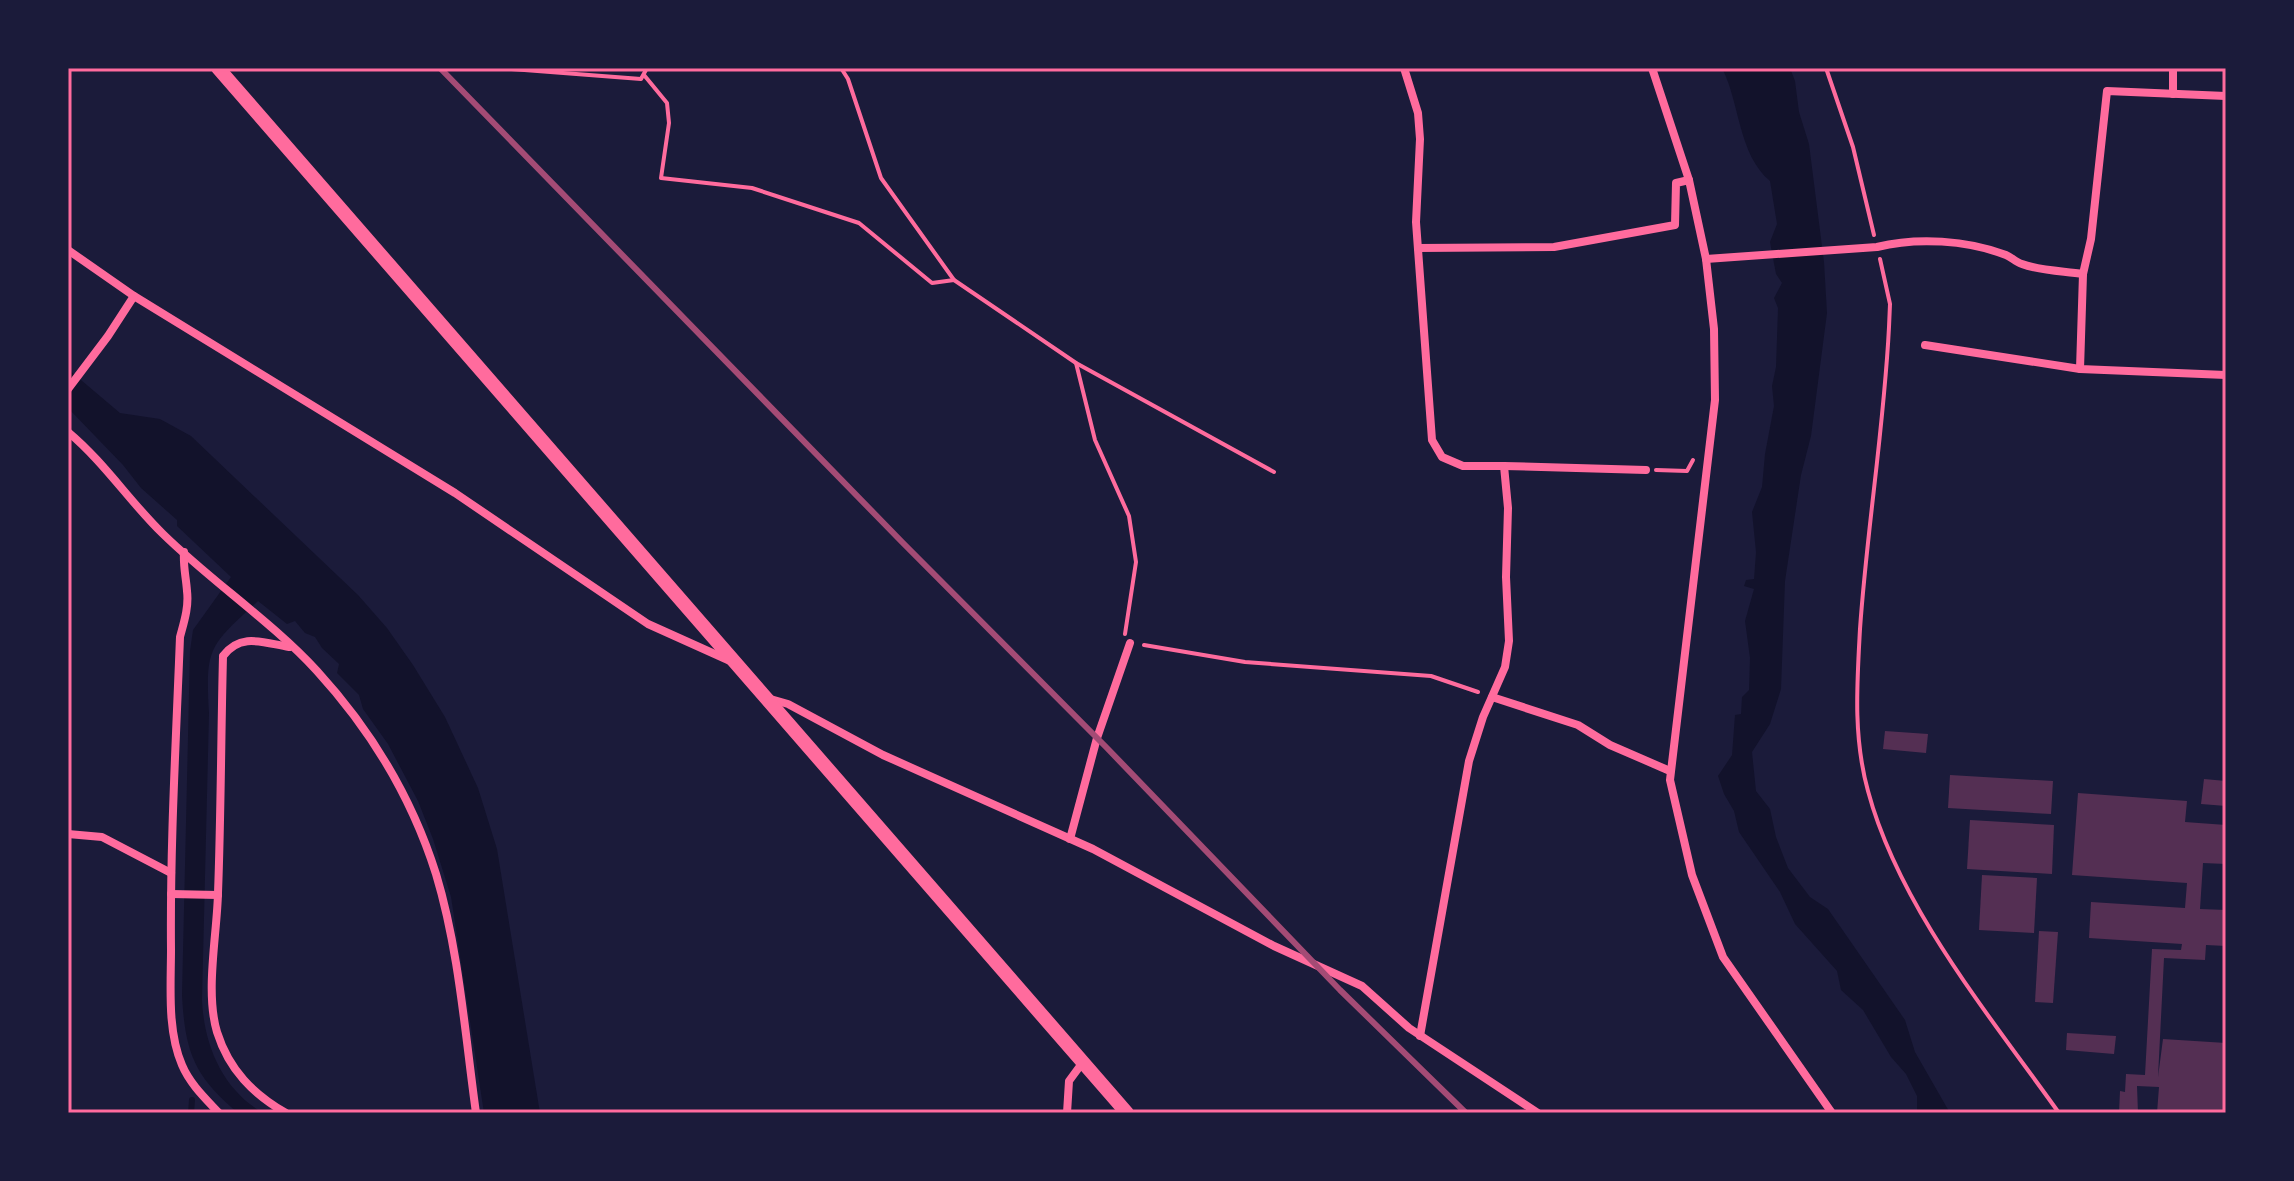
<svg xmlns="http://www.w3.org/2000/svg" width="2294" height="1181" viewBox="0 0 2294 1181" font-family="'Varela Round',sans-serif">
<rect width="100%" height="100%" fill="#1b1b3a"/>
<g fill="#12122b">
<path d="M 1722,68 L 1790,68 L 1795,81 L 1799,112 L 1809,144 L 1824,262 L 1827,313 L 1811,436 L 1801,475 L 1785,581 L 1781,689 L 1770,724 L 1752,752 L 1756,791 L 1770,809 L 1776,837 L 1788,868 L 1810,897 L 1828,909 L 1905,1020 L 1915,1052 L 1950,1113 L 1917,1113 L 1917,1096 L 1906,1074 L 1891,1057 L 1863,1010 L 1841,990 L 1837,971 L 1795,924 L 1780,892 L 1739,832 L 1734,811 L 1724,794 L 1718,776 L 1732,755 L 1735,715 L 1741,714 L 1742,697 L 1749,690 L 1750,658 L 1745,621 L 1754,589 L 1744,586 L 1746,580 L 1754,579 L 1756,552 L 1752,512 L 1762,487 L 1765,454 L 1774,406 L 1772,386 L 1776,367 L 1778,308 L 1774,298 L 1782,283 L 1776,274 L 1770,242 L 1777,224 L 1770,181 C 1738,154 1740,103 1722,68 Z"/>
<path d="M 68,369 L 120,413 L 160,419 L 191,436 L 358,595 L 387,628 L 413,665 L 445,717 L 478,788 L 497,849 L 540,1113 L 484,1113 L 451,897 L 433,839 L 418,801 L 388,744 L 363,709 L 359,695 L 337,673 L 339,664 L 322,648 L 315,637 L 305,633 L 295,621 L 287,624 L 258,601 C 210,646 205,646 209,713 L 202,1000 C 204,1045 222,1089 263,1113 L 238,1113 C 194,1076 185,1052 182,995 L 190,651 L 193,630 L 231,577 L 177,526 L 177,520 L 141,488 L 123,465 L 68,408 Z"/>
</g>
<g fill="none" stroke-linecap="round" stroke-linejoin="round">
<polyline stroke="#12122b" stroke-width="6" points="191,1113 192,1100"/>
</g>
<g fill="#542f53">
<polygon points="1885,731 1928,734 1926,753 1883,749"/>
<polygon points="1950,775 2053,781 2051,814 1948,808"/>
<polygon points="2204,779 2226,781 2226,806 2201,804"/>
<polygon points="2078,793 2187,801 2185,822 2226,825 2226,864 2203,863 2200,909 2226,910 2226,946 2206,945 2205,960 2164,958 2158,1077 2163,1039 2226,1043 2226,1113 2157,1113 2159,1087 2137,1086 2138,1113 2119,1113 2120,1091 2125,1092 2126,1074 2145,1075 2152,949 2181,950 2182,944 2089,938 2091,902 2185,908 2187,883 2072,875"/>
<polygon points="1970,820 2054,825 2052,874 1967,869"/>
<polygon points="1982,875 2037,878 2034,933 1979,930"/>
<polygon points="2039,931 2058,932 2053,1003 2035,1002"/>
<polygon points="2067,1033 2116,1036 2114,1054 2066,1050"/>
</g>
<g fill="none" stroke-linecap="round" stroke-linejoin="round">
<g stroke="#ff6b9d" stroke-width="4">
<polyline points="498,68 641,79 647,68"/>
<polyline points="841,68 848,79 881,178 954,280 1076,363 1274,472"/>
<polyline points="1826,68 1853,147 1874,235"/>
<polyline points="644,75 667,103 669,123 661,178 752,188 859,223 932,283 954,280"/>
<path d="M 1880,259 L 1890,304 L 1889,327 C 1884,428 1867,528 1860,629 C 1857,684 1853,737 1868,791 C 1899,907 1990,1016 2059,1113"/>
<polyline points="1076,363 1095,440 1129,516 1136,562 1125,634"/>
<polyline points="1656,470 1687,471 1693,460"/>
<polyline points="1144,645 1245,662 1431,676 1478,692"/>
</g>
<g stroke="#ff6b9d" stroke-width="8">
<polyline points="1404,68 1418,113 1420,139 1416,222 1432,440 1442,457 1463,466 1504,466 1508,508 1506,577 1509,641 1505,667 1483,717 1469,761 1420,1036"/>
<polyline points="1652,68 1689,180 1706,259 1714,329 1715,400 1670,780 1692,875 1723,957 1832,1113"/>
<polyline points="2173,94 2173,68"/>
<polyline points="1418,248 1554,247 1675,225 1676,183 1689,180"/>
<polyline points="68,250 134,296 455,493 648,624 728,660"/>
<path d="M 1706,259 L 1877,247 C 1917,237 1967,240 2006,255 C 2011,257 2016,262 2022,264 C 2040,271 2064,271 2083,274"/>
<polyline points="1925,345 2080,369 2226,375"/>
<polyline points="2080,369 2083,274 2091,239 2107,91 2226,96"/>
<polyline points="68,389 108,336 134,296"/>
<path d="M 68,432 C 104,462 130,502 163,534 C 212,582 271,621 317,671 C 371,730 412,798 436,874 C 459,950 465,1034 476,1113"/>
<polyline points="1504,466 1646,470"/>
<path d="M 184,552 C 183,566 186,577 187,591 C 189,607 184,622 180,637 C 176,741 170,845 171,949 C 171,986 167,1030 182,1065 C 190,1084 205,1098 219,1113"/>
<polyline points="1492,697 1578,725 1610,745 1670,771"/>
<polyline points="767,698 788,704 883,755 1093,849 1274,946 1362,986 1409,1028 1538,1113"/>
<polyline points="68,834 102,837 171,873"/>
<polyline points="1070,839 1097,738 1130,643"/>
<polyline points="171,894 218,895"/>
<path d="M 286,1113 C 253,1094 229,1070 217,1032 C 205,992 217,935 218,893 C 221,814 221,735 223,656 C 241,632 264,643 289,647"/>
<polyline points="1067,1113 1069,1081 1083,1062"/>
</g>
<polyline stroke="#ff6b9d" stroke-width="14" points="218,68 1127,1113"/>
<polyline stroke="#a44b75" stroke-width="6" points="440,68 902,542 1106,747 1340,990 1466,1113"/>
</g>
<rect width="2294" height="1181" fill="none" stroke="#1b1b3a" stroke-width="140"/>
<rect x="70" y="70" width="2154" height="1041" fill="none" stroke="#ff6b9d" stroke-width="3"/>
</svg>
